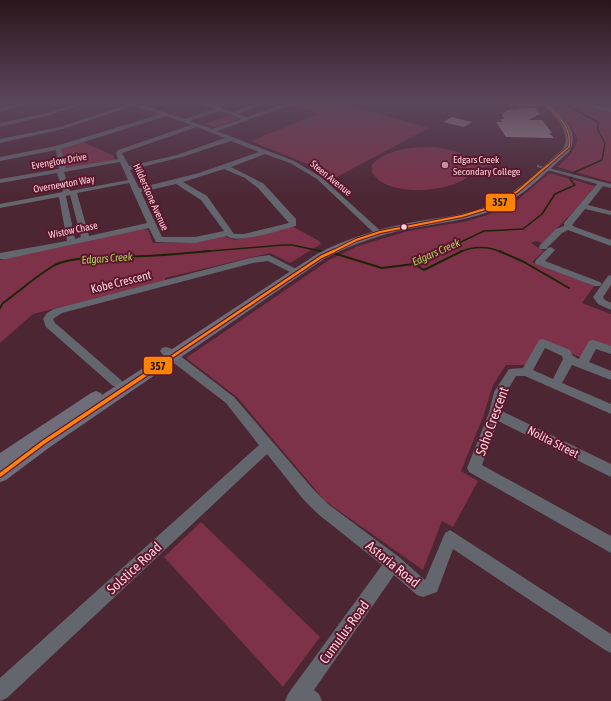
<svg xmlns="http://www.w3.org/2000/svg" width="611" height="701" viewBox="0 0 611 701" font-family="'Asap Condensed',sans-serif">
<rect width="100%" height="100%" fill="#4c2633"/>
<g fill="#7d3249">
<polygon points="320,100 330,100 429,128 331,180 305,163 251,141 318,114 291,105"/>
<path d="M 548,100 L 584,100 L 586,106 L 593,109 L 611,111 L 611,182 L 557,167 C 567,158 575,152 578,138 L 568,123 Z"/>
<polygon points="227,116 232,116 239,119 216,127 204,124"/>
<polygon points="82,142 113,155 115,160 65,168 61,149"/>
<path d="M 422,147 C 438,147 466,149 474,166 L 486,163 L 492,165 C 487,167 478,167 474,170 C 468,175 467,179 457,183 C 435,192 385,196 372,172 L 372,165 C 384,151 405,148 422,147 Z"/>
<polygon points="549,173 595,186 575,210 542,243 536,241 531,243 544,251 532,262 594,286 582,303 611,314 611,348 598,343 582,358 543,341 526,365 506,365 493,385 483,417 461,471 478,481 453,527 442,521 423,570 325,501 237,397 186,358 329,260 358,246 408,231 468,221 493,213 514,203"/>
<polygon points="292,226 319,241 321,244 290,263 270,253 165,278 165,281 33,314 0,343 0,260 143,229 148,230 153,243 190,242 223,236 235,240"/>
<polygon points="201,522 320,637 283,687 164,557"/>
</g>
<g fill="none" stroke-linecap="round" stroke-linejoin="round">
<g stroke="#1e2308" stroke-width="1.5">
<polyline points="198,252 283,245 292,245 325,252"/>
<polyline points="440,252 484,231 523,229 542,214 555,194 575,185 570,179 575,172 602,160 605,143 598,130 598,122 565,104 565,100"/>
<path d="M 460,252 C 474,246 487,246 501,252"/>
</g>
<g stroke="#1e2308" stroke-width="2">
<polyline points="321,251 326,252"/>
<polyline points="499,251 524,262 569,288"/>
<polyline points="333,253 382,268 414,264 442,251"/>
<polyline points="414,264 424,270 462,251"/>
<path d="M 0,308 L 3,303 C 20,291 37,275 55,265 C 75,255 123,257 146,256 C 168,255 189,253 210,251"/>
</g>
</g>
<g fill="#a48c92">
<polygon points="522,108 536,108 537,112 541,113 529,120 542,120 552,133 549,133 554,138 506,137 496,122 502,122 501,119 504,119 502,114 510,109 517,110"/>
<polygon points="452,117 472,122 464,127 443,122"/>
</g>
<g fill="none" stroke-linecap="round" stroke-linejoin="round">
<g fill="#64666e" fill-rule="evenodd">
<polygon points="28,100 36,100 0,112 0,108"/>
<polygon points="89,100 97,100 50,115 0,127 0,123 47,113"/>
<path d="M 107,100 L 118,100 L 140,104 L 185,119 L 215,109 L 190,100 L 198,100 L 233,112 L 265,100 L 272,100 L 238,114 L 247,117 L 284,104 L 300,100 L 309,100 L 288,106 L 217,131 L 294,161 L 321,177 L 383,233 L 382,235 L 376,235 L 317,179 L 290,163 L 265,154 L 231,167 L 249,176 L 264,184 L 296,219 L 296,226 C 283,229 236,245 227,236 L 195,243 L 156,242 L 149,228 L 6,259 L 0,259 L 0,253 L 67,241 L 59,197 L 0,208 L 0,204 L 63,192 L 57,173 L 0,183 L 0,179 L 59,169 L 56,150 L 0,161 L 0,157 L 56,146 L 161,114 L 133,106 L 63,129 L 0,143 L 0,139 L 60,127 L 126,105 ZM 220,111 L 242,119 L 212,129 L 190,121 ZM 167,116 L 191,125 L 118,150 L 116,153 L 118,159 L 66,168 L 61,149 ZM 197,127 L 225,138 L 177,155 L 129,166 L 122,153 ZM 231,141 L 259,152 L 199,173 L 139,188 L 130,170 L 182,157 ZM 120,162 L 128,180 L 70,191 L 64,172 ZM 224,169 L 245,178 L 258,188 L 289,223 L 244,234 L 234,234 L 207,196 L 183,182 ZM 129,183 L 147,223 L 89,236 L 77,193 ZM 176,184 L 201,200 L 224,231 L 195,237 L 162,237 L 141,192 ZM 70,195 L 81,237 L 75,239 L 66,196 Z"/>
<polygon points="489,100 546,103 549,105 546,107 517,106"/>
<polygon points="585,100 590,100 592,105 611,108 611,112 588,107"/>
<polygon points="537,165 611,184 611,188 603,186 588,205 611,211 611,215 585,209 572,225 575,227 611,240 611,246 568,230 562,233 546,249 540,249 539,247 540,245 556,229 564,226 564,223 597,184 537,167"/>
<polygon points="551,247 555,250 545,261 600,282 602,284 600,286 594,286 536,264 535,262 536,260 548,248"/>
<polygon points="269,255 298,270 296,272 290,272 268,261 253,263 62,313 53,319 55,323 121,380 123,383 121,386 117,387 113,386 46,327 43,319 47,313 54,309 250,258"/>
<polygon points="611,275 611,285 603,297 605,300 611,303 611,310 598,304 593,297 608,276"/>
<path d="M 543,339 L 570,350 L 573,356 L 579,359 L 589,341 L 593,340 L 611,346 L 611,354 L 596,349 L 589,362 L 611,371 L 611,380 L 572,365 L 562,383 L 611,404 L 611,414 L 525,376 L 516,376 L 506,393 L 502,411 L 611,464 L 611,477 L 498,421 L 482,465 L 611,536 L 611,553 L 469,472 L 467,468 L 489,413 L 494,392 L 509,369 L 523,368 L 539,340 ZM 545,348 L 562,356 L 563,359 L 553,379 L 533,370 Z"/>
<polygon points="166,347 170,348 234,397 313,489 328,504 399,557 425,580 445,533 450,530 611,634 611,653 605,650 453,549 437,592 423,597 417,595 394,575 314,690 319,694 322,701 285,701 288,694 382,565 318,514 303,499 267,454 7,698 0,701 0,678 259,445 226,403 162,354 160,351 162,348"/>
</g>
<path fill="#6f6d79" fill-rule="evenodd" d="M 539,100 L 546,100 C 559,115 582,130 569,152 C 547,171 526,194 500,207 C 471,221 438,223 408,229 C 378,235 351,245 324,259 L 50,447 L 6,480 L 0,482 L 0,453 L 91,393 L 96,391 L 101,393 L 102,395 L 317,254 C 346,239 376,229 409,223 C 437,217 467,216 494,203 C 520,190 541,168 563,149 C 574,129 550,114 539,100 Z"/>
<g stroke="#5b172e" stroke-width="3">
<path id="bus-1-far3" d="M 493,100 L 517,104 L 546,105 C 559,117 572,128 569,147 L 547,166"/>
</g>
<g stroke="#5b172e" stroke-width="4">
<polyline id="bus-1-far2" points="332,252 356,240 380,232 462,216 495,206 518,191 548,165"/>
</g>
<g stroke="#5b172e" stroke-width="5">
<polyline id="bus-1-far1" points="161,364 321,257 334,251"/>
</g>
<g stroke="#5b172e" stroke-width="6">
<polyline id="bus-1" points="0,475 44,442 163,363"/>
</g>
<use href="#bus-1-far3" stroke="#ff8200" stroke-width="1.5"/>
<use href="#bus-1-far2" stroke="#ff8200" stroke-width="2"/>
<use href="#bus-1-far1" stroke="#ff8200" stroke-width="2.5"/>
<use href="#bus-1" stroke="#ff8200" stroke-width="3.5"/>
</g>
<linearGradient id="sky" x2="0" y2="1"><stop stop-color="#2a151c"/><stop offset="0.51" stop-color="#5b475b"/><stop offset="1" stop-color="#5b475b" stop-opacity="0"/></linearGradient>
<rect width="611" height="198" fill="url(#sky)"/>
<circle fill="#be949e" stroke="#5b172e" stroke-width="1.5" cx="445" cy="165" r="4"/>
<circle fill="#fbcfd8" stroke="#5b172e" stroke-width="1.5" cx="404" cy="227" r="3.5"/>
<g text-anchor="middle" dominant-baseline="central" stroke-width="4" stroke-linejoin="round" paint-order="stroke">
<g font-size="10" fill="#fbcfd8" stroke="#5b172e" text-anchor="start">
<text x="453" y="159">Edgars Creek<tspan x="453" dy="12">Secondary College</tspan></text>
</g>
<g font-size="10" fill="#fbcfd8" stroke="#5b172e">
<text transform="translate(59 161) rotate(-10)">Evenglow Drive</text>
<text transform="translate(331 178) rotate(39)">Steen Avenue</text>
<text transform="translate(64 184) rotate(-10)">Overnewton Way</text>
<text transform="translate(151 197) rotate(66)">Hilderstone Avenue</text>
<text transform="translate(73 230) rotate(-12)">Wistow Chase</text>
</g>
<g font-size="11" font-style="italic" fill="#aad14e" stroke="#5b172e">
<text transform="translate(436 252) rotate(-24)">Edgars Creek</text>
<text transform="translate(107 258) rotate(-4)">Edgars Creek</text>
</g>
<g font-size="12" fill="#fbcfd8" stroke="#5b172e">
<text transform="translate(121 282) rotate(-14)">Kobe Crescent</text>
<text transform="translate(553 442) rotate(27)">Nolita Street</text>
</g>
<g font-size="14" fill="#fbcfd8" stroke="#5b172e">
<text transform="translate(492 421) rotate(-70)">Soho Crescent</text>
<text transform="translate(393 564) rotate(39)">Astoria Road</text>
<text transform="translate(134 568) rotate(-43)">Solstice Road</text>
<text transform="translate(344 632) rotate(-54)">Cumulus Road</text>
</g>
</g>
<g stroke="#5b172e" stroke-width="1.5">
<rect x="485" y="193" width="31" height="19" rx="4" fill="#ff8200"/>
<rect x="143" y="356" width="30" height="19" rx="4" fill="#ff8200"/>
</g>
<g font-size="11" text-anchor="middle" font-weight="bold" fill="#111">
<text x="500" y="206">357</text>
<text x="158" y="370">357</text>
</g>
</svg>
